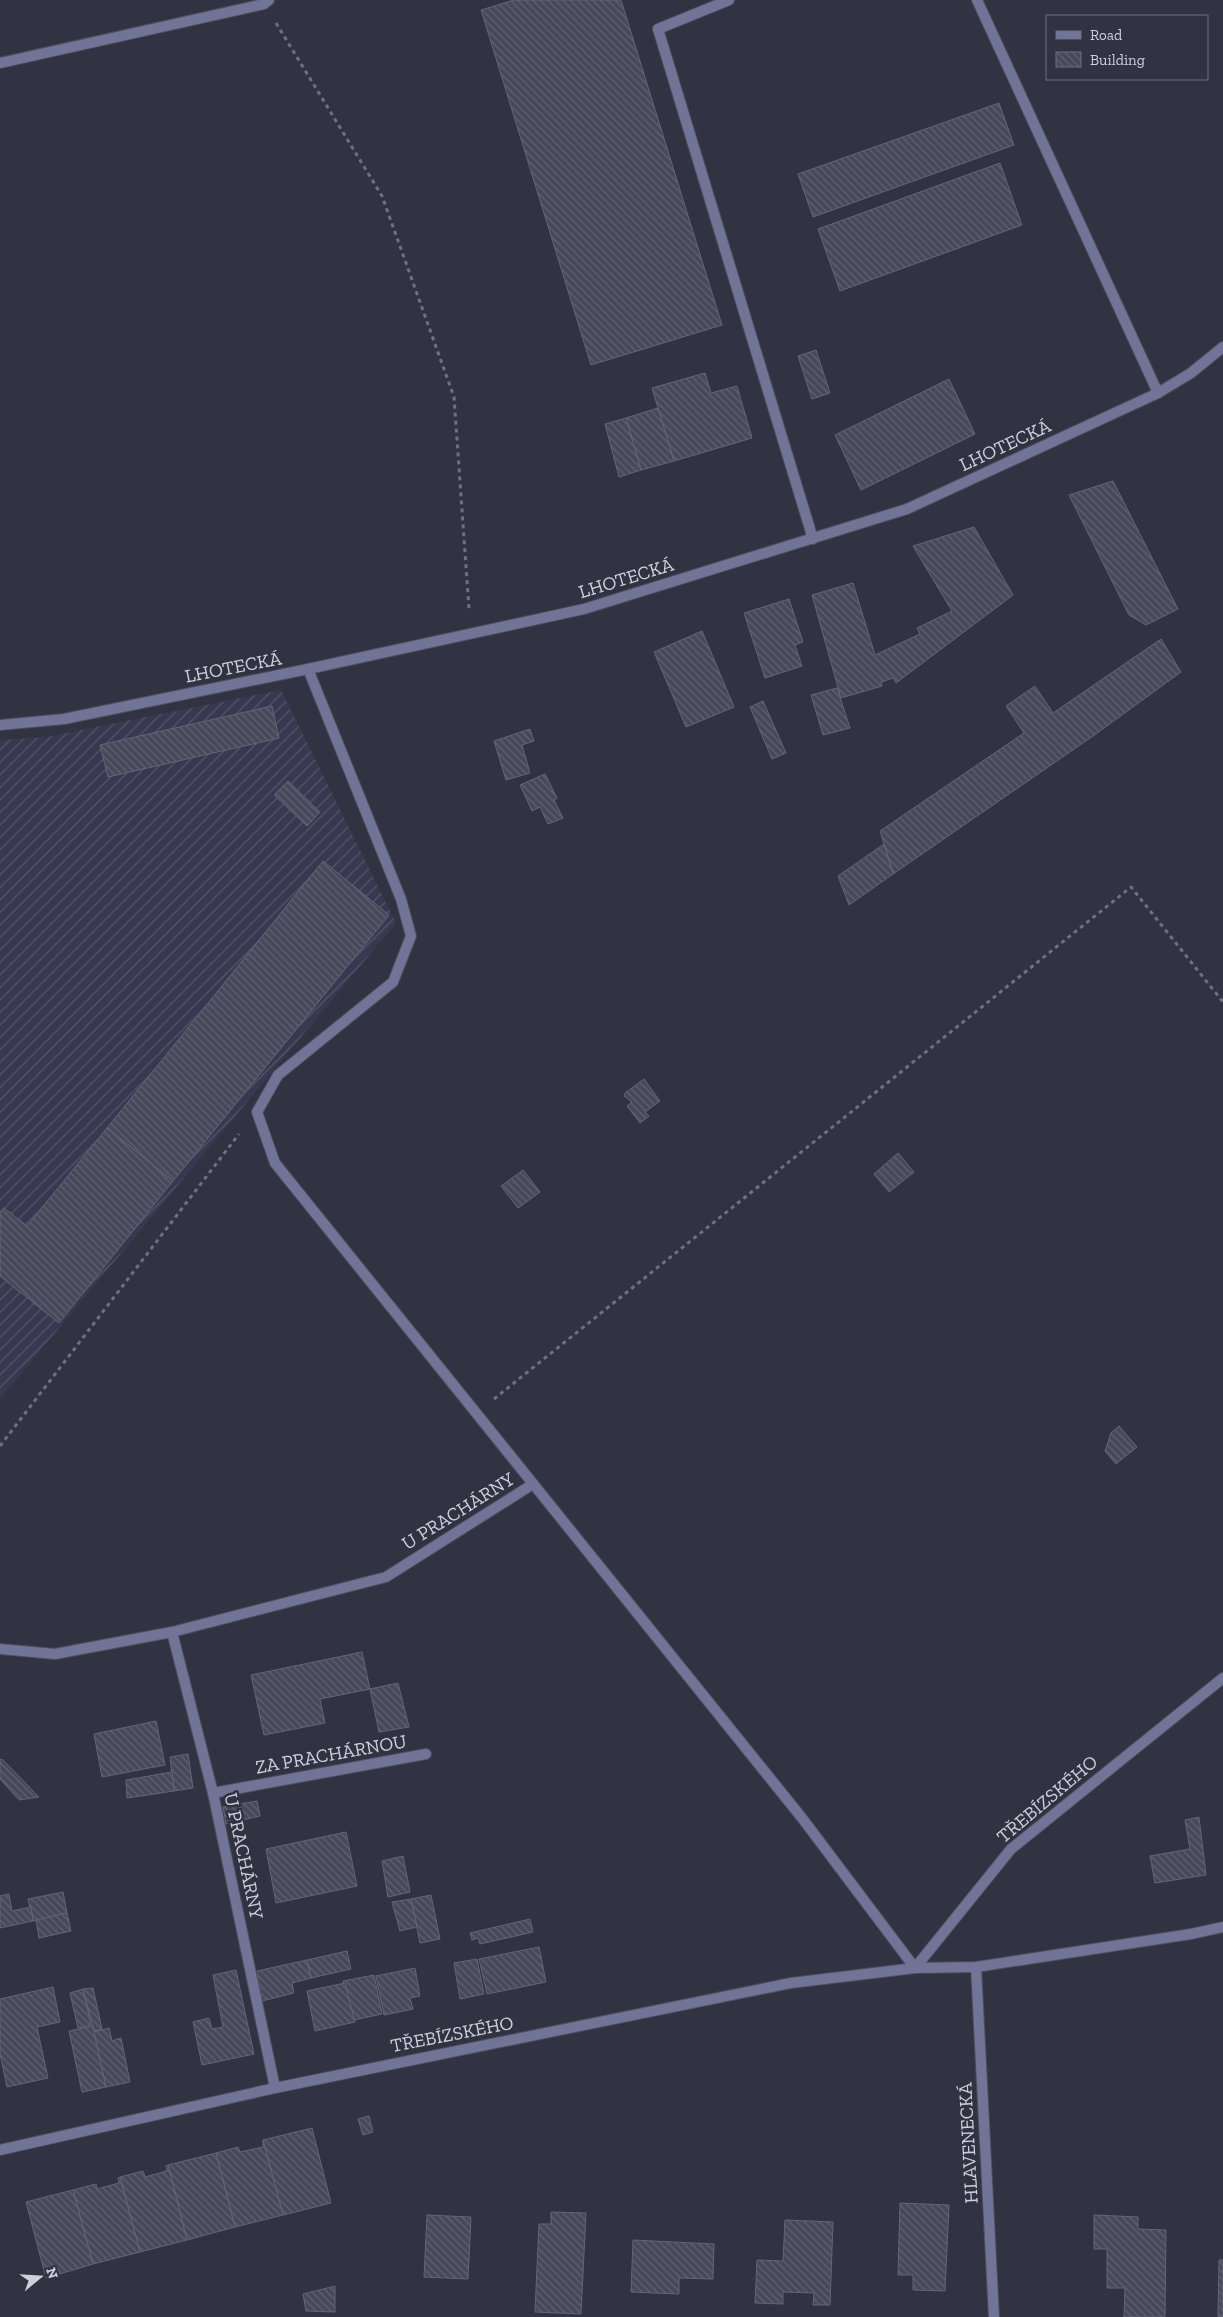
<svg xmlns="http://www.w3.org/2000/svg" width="1223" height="2317" viewBox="0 0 1223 2317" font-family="'Zilla Slab',serif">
<defs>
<pattern id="industrial-furrows" width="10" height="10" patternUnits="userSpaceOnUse" patternTransform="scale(1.25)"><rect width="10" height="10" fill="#383950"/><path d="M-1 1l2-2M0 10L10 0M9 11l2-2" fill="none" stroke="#545569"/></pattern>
<pattern id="building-back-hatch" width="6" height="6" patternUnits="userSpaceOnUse" patternTransform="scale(1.25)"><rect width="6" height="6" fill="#47485a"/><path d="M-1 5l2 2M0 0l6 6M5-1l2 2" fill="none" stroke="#606171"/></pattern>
</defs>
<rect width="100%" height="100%" fill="#313242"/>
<polygon fill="url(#industrial-furrows)" points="281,690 396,923 0,1399 0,740 46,737"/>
<g fill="url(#building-back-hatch)" stroke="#646578">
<polygon points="514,0 621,0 722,325 591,365 481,10"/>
<polygon points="999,103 1014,145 813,217 798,174"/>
<polygon points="1000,163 1022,225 840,291 818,229"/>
<polygon points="816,350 830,393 812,399 798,356"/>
<polygon points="705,373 711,393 737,386 752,438 674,461 652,388"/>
<polygon points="949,379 975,434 861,490 835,435"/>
<polygon points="658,408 674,461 641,470 626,418"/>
<polygon points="626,418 641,470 619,477 605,424"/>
<polygon points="1113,481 1178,609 1146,625 1129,615 1069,495"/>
<polygon points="974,527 1013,595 896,683 893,678 881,682 882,686 841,698 812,595 853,583 875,655 920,634 917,628 952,611 913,546"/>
<polygon points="789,599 803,642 795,645 802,666 765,678 744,613"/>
<polygon points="702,631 734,707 686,727 654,652"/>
<polygon points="1161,639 1181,672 1093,736 893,874 880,831 1024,733 1006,706 1035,686 1053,713"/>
<polygon points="837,688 850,728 823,735 811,695"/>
<polygon points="763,701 786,753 772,759 750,707"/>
<polygon points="272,706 279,738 108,777 100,745"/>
<polygon points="530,729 534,741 522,745 530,773 506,780 494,741"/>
<polygon points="545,774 557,798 554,800 563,818 548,824 540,807 532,811 520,785"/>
<polygon points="288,781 320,812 307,826 274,795"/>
<polygon points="884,844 893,874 849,905 838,876"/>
<polygon points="323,861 389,915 173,1181 107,1128"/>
<polygon points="644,1079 660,1101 645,1112 649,1116 640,1123 627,1106 632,1102 624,1096 625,1093"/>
<polygon points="107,1128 173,1181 59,1323 0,1276 0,1213 4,1208 27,1226"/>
<polygon points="898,1153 914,1172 889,1192 874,1174"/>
<polygon points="523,1170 540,1192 518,1208 501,1186"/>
<polygon points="1119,1426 1137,1447 1116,1464 1105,1451 1111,1433"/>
<polygon points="362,1652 370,1689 320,1699 325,1723 264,1735 251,1675"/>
<polygon points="398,1683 409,1727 379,1732 370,1689"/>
<polygon points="156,1721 165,1765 102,1777 94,1734"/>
<polygon points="188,1754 193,1788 174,1791 170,1757"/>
<polygon points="2,1759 39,1797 19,1800 0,1779 0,1760"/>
<polygon points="172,1772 174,1791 127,1798 126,1780"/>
<polygon points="257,1801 260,1816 226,1824 223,1807"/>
<polygon points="1199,1817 1206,1875 1155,1883 1150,1856 1190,1849 1185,1820"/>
<polygon points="346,1832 357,1886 276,1903 266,1849"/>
<polygon points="403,1856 410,1892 388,1897 382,1861"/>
<polygon points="63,1892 67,1913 33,1921 28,1899"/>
<polygon points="9,1894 12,1911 31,1907 33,1921 0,1928 0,1896"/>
<polygon points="431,1895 440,1939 420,1943 411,1899"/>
<polygon points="411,1899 417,1927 400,1931 392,1902"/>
<polygon points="67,1913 71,1931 39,1938 36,1920"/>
<polygon points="530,1919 533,1932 480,1944 478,1938 472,1940 470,1933"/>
<polygon points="539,1947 546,1982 487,1994 479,1959"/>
<polygon points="347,1951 351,1969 311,1978 307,1960"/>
<polygon points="477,1959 484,1994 460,1999 454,1963"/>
<polygon points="307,1960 311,1978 292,1983 294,1993 262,2001 257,1971"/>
<polygon points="415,1968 420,1996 410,1998 413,2009 384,2015 376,1976"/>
<polygon points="236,1970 254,2054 202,2065 193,2022 209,2018 212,2029 223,2027 213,1975"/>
<polygon points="374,1975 382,2014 354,2020 343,1981"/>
<polygon points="345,1983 355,2022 315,2031 307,1991"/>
<polygon points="53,1987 60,2022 37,2027 48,2078 7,2087 0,2054 0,1999"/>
<polygon points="93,1988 102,2029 94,2031 83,1989"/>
<polygon points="83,1989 91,2025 78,2028 70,1993"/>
<polygon points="93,2026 106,2087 82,2092 69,2031"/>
<polygon points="109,2028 112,2041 121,2038 130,2082 106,2087 94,2032"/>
<polygon points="369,2116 373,2132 363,2135 358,2119"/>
<polygon points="312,2128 331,2203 283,2215 263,2140"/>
<polygon points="263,2140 283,2215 235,2227 216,2153 238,2147 240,2152 263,2147"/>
<polygon points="216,2153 235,2227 187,2240 168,2165"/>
<polygon points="168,2165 187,2240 140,2252 120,2177 143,2171 145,2177 167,2171 166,2166"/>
<polygon points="120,2177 140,2252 93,2264 73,2190 96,2184 97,2189 119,2183 118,2178"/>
<polygon points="73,2190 93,2264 46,2278 26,2202"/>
<polygon points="900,2203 949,2205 945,2291 913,2290 913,2275 898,2275"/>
<polygon points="551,2212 586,2213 581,2314 535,2312 539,2224 551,2224"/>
<polygon points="427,2215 471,2217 468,2279 424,2277"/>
<polygon points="1094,2215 1138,2217 1138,2229 1166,2230 1165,2317 1124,2317 1125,2288 1107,2288 1107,2249 1094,2249"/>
<polygon points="785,2220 833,2222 830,2305 813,2305 814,2293 783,2292 783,2304 755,2303 757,2260 783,2261"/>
<polygon points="633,2240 714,2244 713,2279 679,2278 679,2294 631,2292"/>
<polygon points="1219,2260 1223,2260 1223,2317 1218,2317"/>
<polygon points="335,2286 335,2312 306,2311 303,2294"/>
</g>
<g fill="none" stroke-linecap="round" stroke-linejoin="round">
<g stroke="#4d4e5e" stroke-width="12">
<g id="service">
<polyline points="729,0 658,29 813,539"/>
<polyline points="977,0 1158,393"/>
<polyline points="308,669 401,899 411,936 393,982 278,1075 257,1112 275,1163 802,1818 915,1968"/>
</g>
</g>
<g stroke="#4d4e5e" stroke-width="12">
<g id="minor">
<polyline points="0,63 264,4 269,0"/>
<polyline points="0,725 64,719 308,669 584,609 907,509 1158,393 1191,373 1223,347"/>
<polyline points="172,1632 213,1793 275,2088"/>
<polyline points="0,1649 55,1654 172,1632 386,1577 533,1484"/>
<polyline points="213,1793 426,1754"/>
<polyline points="976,1967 994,2317"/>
<polyline points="915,1968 1011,1849 1223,1678"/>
<polyline points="0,2150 275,2088 791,1983 915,1968 976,1967 1191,1934 1223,1927"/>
</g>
</g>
<g stroke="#70717f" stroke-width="3" stroke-dasharray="4 4" stroke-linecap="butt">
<polyline points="276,23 382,196 454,397 469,609"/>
<polyline points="494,1399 1131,887 1223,1002"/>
<polyline points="0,1446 239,1134"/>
</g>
<use href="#service" stroke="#717397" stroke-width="10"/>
<use href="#minor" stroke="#717397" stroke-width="10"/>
</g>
<g text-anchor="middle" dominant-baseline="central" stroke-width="5" stroke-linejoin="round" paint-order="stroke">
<g font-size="19" fill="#cfd0db" stroke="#313242">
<text transform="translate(1005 445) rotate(-25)">LHOTECKÁ</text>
<text transform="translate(626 578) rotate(-17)">LHOTECKÁ</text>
<text transform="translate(233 667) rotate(-11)">LHOTECKÁ</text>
<text transform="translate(458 1511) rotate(-32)">U PRACHÁRNY</text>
<text transform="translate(331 1754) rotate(-10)">ZA PRACHÁRNOU</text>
<text transform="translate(1047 1799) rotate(-40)">TŘEBÍZSKÉHO</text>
<text transform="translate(244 1856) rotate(78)">U PRACHÁRNY</text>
<text transform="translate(452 2034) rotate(-11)">TŘEBÍZSKÉHO</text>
<text transform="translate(968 2143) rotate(-93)">HLAVENECKÁ</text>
</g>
</g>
<rect x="1046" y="15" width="162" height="65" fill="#313242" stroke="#70717f"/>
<rect x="1056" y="31" width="25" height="8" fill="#717397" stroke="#70717f"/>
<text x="1090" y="40" font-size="15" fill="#cfd0db">Road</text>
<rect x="1056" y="52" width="25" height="15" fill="url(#building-back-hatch)" stroke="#70717f"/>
<text x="1090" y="65" font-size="15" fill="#cfd0db">Building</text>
<g transform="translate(40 2277) rotate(72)" stroke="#313242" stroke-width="4" paint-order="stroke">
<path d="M0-4L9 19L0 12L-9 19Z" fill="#cfd0db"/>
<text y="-8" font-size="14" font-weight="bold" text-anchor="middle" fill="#cfd0db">N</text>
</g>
</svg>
